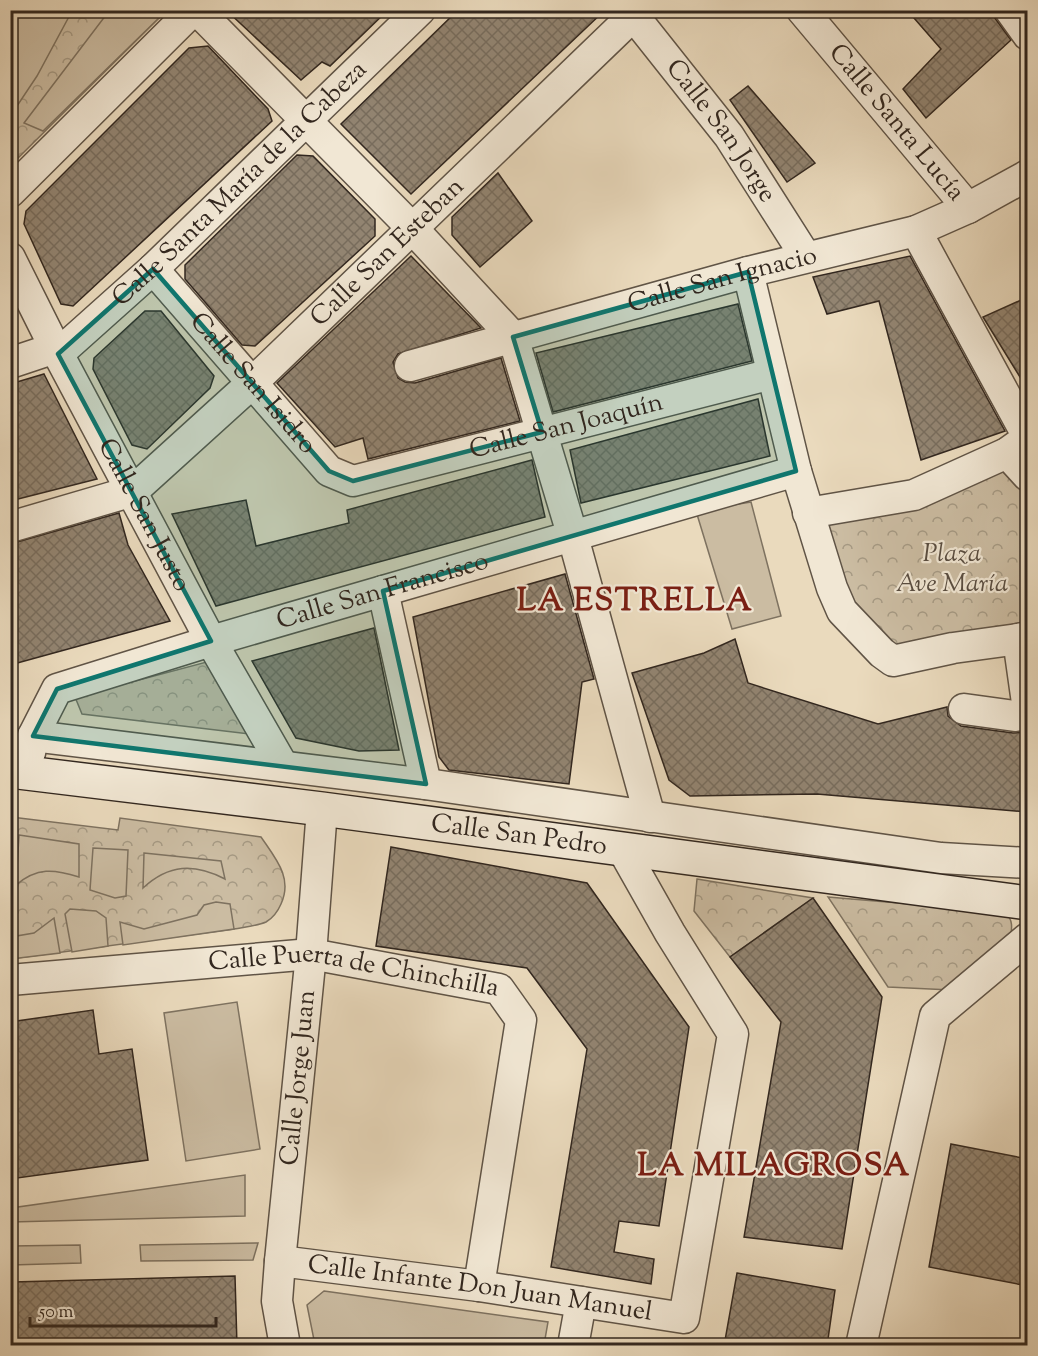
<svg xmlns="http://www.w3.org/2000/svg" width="1038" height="1356" viewBox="0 0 1038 1356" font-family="'Sorts Mill Goudy',serif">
<defs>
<pattern id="park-crowns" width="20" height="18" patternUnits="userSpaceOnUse" patternTransform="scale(1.5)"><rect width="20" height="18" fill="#cbbca2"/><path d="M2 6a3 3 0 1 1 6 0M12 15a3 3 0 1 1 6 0" fill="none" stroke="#a59983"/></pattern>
<pattern id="building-cross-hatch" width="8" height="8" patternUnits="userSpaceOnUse" patternTransform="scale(1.5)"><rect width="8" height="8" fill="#928471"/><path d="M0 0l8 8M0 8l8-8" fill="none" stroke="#786c5c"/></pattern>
</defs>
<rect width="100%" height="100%" fill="#eadabd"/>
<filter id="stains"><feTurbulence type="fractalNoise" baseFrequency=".00333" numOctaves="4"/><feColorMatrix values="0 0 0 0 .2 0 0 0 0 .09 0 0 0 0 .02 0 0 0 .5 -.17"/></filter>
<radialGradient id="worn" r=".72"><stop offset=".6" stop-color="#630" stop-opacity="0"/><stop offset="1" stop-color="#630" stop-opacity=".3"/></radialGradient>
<g fill="url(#park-crowns)" stroke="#7e7260" stroke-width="1.5">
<polygon points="20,11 166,11 11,165 11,31"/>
<polygon points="998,459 1027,494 1027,630 888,654 842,601 811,514"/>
<polygon points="214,660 259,735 82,714 75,697"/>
<path d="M 11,817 L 118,830 L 120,818 L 261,837 C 276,859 293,878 281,904 C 278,911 273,918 266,922 C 257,926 244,927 234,929 L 11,959 Z"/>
<polygon points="697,879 813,898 730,957 694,911"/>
<path d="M 828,897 L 1004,912 C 1014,919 1012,929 1010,940 L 951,990 L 888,987 Z"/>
</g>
<g fill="#cbbca2" stroke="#7e7260" stroke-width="1.5">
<polygon points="20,11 72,11 37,76 11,115 11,31"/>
<polygon points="109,11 166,11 43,131 24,123"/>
<polygon points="751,502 781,616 732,629 696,511"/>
<path d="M 19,835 L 79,844 L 79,877 C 54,869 37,867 16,885 Z"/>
<polygon points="93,848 128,850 126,896 115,898 90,890"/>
<path d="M 144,853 L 221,861 L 225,879 C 194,863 169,864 143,888 Z"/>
<polygon points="216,902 230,904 234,929 123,945 120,922 144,929 197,915 204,905"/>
<polygon points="70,909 96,911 106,918 108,946 72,952 65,914"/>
<polygon points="54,918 60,953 11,959 11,937 34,933"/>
<polygon points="237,1002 260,1149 186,1161 164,1013"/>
<polygon points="245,1175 245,1216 11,1222 11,1208"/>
<polygon points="258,1243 253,1260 141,1261 140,1245"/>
<polygon points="80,1245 81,1263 11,1265 11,1246"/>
<polygon points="324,1291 548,1322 544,1345 315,1345 307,1305"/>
</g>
<g fill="url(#building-cross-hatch)" stroke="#32271f" stroke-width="1.5">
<polygon points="226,10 388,10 330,66 322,62 301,80"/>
<polygon points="458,10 605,10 411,194 341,124"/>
<polygon points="907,10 989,10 1011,40 926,118 903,89 941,49"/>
<polygon points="208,46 268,109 272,121 73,306 61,304 24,224 26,211 189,48"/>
<polygon points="748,86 815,163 787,182 730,100"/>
<polygon points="297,155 313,156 375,219 375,236 255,346 242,345 185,279 185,265"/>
<polygon points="498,173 532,221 480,267 452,235 452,217"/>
<polygon points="411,256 481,328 398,354 393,362 398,378 405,382 415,383 501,358 520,421 368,459 363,438 335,447 277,383"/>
<polygon points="910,256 1005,431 921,460 879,301 827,314 813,277"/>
<polygon points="1028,297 1028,390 983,317"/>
<polygon points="738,304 752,361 553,412 536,353"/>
<polygon points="145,311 161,311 214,376 210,388 147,449 132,445 93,369 94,358"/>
<polygon points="44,374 97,479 10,501 10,384"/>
<polygon points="758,399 770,456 581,503 570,450"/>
<polygon points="532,460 545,517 216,606 172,514 246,500 256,546 349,523 347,510"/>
<polygon points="119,513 128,545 170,621 10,665 10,544"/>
<polygon points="565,574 594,679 582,682 569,784 449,770 439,757 413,617"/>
<polygon points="374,628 399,750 359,751 296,738 252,661"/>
<polygon points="735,639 748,683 878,724 947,707 948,716 961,726 1013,733 1028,732 1028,812 817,794 690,796 669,780 632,673 704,653"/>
<polygon points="391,847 587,883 689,1027 659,1226 619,1221 614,1252 654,1259 651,1284 551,1267 587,1049 527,968 376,946"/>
<polygon points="813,898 882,997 842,1249 744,1237 781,1022 730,957"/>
<polygon points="93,1010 99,1054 132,1049 148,1160 10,1179 10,1022"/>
<polygon points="951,1144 1028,1159 1028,1286 929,1267"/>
<polygon points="737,1273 835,1290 827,1346 724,1346"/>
<polygon points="235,1276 237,1346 14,1346 13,1282"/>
</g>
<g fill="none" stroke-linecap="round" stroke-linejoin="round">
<g stroke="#605446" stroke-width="33">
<g id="street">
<polyline points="197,10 413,229 513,337 573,537 650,817"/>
<path id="s1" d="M 629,10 L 729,136 L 806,257"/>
<path id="s2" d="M 802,10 L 968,208"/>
<polyline points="1010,10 1028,35"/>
<polyline points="10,192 193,10"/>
<polyline points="916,231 1028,437"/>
<path id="s3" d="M 10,258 L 55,348 L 211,641 L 283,766"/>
<path id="s4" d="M 153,269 L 329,471 L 353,481 L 772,374"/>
<polyline points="748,272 796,471 832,588 842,611 882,653 893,661 953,648 1018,639"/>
<path id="s5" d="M 58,354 L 153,269 L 420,10"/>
<polyline points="10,363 55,348"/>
<path id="s6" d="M 410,366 L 748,272 L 916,231 L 968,208 L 1028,175"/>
<polyline points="1007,453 1028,476"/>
<polyline points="808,513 914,495 1007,453 1028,438"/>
<path id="s7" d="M 10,527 L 133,491 L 252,383 L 639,10"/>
<polyline points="383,591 426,784"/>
<polyline points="1028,637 1018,639 1028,710"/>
<polyline points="964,709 1015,716 1028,714"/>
<polyline points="33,736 426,784 941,858 1028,863"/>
<path id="s8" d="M 30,753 L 33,736 L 57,689 L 211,641 L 796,471"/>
<path id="s9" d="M 10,980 L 311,954 L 499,989 L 521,1020 L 479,1286"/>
<path id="s10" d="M 280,1261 L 479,1286 L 684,1318 L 733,1034 L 670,933 L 623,850"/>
<path id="s11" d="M 285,1346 L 277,1301 L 280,1261 L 311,954 L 322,809"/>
<polyline points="573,1346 581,1302"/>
<polyline points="861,1346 935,1016 1028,938"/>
</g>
</g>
<g stroke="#32271f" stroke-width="36">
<g id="secondary">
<path id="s12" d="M 10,771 L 322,809 L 1028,903"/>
</g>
</g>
<use href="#street" stroke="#f1e7d4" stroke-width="30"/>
<use href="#secondary" stroke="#f1e7d4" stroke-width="33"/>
</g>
<path fill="#0f766e" fill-opacity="0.2" stroke="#0f766e" stroke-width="4.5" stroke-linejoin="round" d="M 153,269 L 329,471 L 353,481 L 542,432 L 513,337 L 748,272 L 796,471 L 383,591 L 426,784 L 33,736 L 57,689 L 211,641 L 58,354 Z"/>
<g text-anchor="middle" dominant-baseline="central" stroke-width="4.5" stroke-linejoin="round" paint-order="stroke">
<g font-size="26" fill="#32271f" stroke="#f1e7d4">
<text stroke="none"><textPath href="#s2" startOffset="147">Calle Santa Lucía</textPath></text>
<text stroke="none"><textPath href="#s1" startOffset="152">Calle San Jorge</textPath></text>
<text stroke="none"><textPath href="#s5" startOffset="249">Calle Santa María de la Cabeza</textPath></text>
<text stroke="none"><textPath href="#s7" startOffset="477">Calle San Esteban</textPath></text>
<text stroke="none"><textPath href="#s6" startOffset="324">Calle San Ignacio</textPath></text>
<text stroke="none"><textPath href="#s4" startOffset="152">Calle San Isidro</textPath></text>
<text stroke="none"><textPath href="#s4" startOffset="514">Calle San Joaquín</textPath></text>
<text stroke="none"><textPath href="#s3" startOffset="290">Calle San Justo</textPath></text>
<text stroke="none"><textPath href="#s8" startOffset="410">Calle San Francisco</textPath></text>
<text stroke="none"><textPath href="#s12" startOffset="513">Calle San Pedro</textPath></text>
<text stroke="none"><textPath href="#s9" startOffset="346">Calle Puerta de Chinchilla</textPath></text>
<text stroke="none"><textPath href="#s11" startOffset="270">Calle Jorge Juan</textPath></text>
<text stroke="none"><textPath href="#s10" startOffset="202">Calle Infante Don Juan Manuel</textPath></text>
</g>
<g font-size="26" font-style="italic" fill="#584c40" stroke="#f1e7d4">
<text x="952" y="554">Plaza<tspan x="952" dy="30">Ave María</tspan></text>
</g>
<g font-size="32" font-weight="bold" letter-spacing="1.5" fill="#7a1f14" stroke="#f1e7d4">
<text x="635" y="602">LA ESTRELLA</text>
<text x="774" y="1167">LA MILAGROSA</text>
</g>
</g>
<rect width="1038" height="1356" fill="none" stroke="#eadabd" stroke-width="36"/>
<rect x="12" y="12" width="1014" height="1332" fill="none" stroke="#32271f" stroke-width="3"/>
<rect x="18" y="18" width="1002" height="1320" fill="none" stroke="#32271f" stroke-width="1.5"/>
<path d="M30 1317v9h186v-9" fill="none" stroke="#32271f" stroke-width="3"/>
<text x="39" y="1317" font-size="18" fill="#32271f" stroke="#f1e7d4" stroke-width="4.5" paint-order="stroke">50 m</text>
<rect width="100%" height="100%" filter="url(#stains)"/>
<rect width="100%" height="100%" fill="url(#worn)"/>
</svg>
